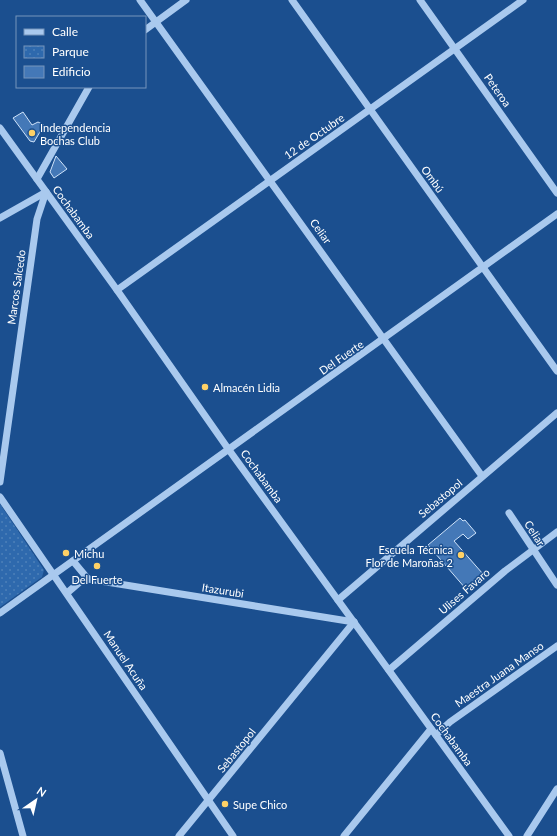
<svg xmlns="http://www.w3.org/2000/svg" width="557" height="836" viewBox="0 0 557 836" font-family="Lato,sans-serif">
<defs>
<pattern id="park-dots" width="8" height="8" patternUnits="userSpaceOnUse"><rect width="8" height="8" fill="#2e69ad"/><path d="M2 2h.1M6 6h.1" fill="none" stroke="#4d80b9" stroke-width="1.8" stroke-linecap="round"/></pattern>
</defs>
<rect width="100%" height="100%" fill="#1b4f8f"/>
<polygon fill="url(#park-dots)" points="0,504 44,570 42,577 0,607"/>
<g fill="#4478b7" stroke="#cfe3fa">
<polygon points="23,112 32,125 38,122 44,125 34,142 30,141 13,118"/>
<polygon points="56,156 67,169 54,178 50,172"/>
<polygon points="460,518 463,521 465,520 476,533 468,539 463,534 454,541 483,574 466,589 428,545"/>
</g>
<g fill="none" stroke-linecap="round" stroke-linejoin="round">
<g stroke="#a9c9ee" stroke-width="7">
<polyline points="140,0 482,476"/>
<polyline points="292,0 557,371"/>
<polyline points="420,0 557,193"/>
<polyline points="145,30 186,0"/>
<polyline points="0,128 117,290 229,450 509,836"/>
<polyline points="37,179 89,87"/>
<polyline points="0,218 46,192"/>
<polyline points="117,290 523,0"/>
<polyline points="0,482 37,219 46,192"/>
<polyline points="0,497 233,836"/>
<polyline points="509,513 557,585"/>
<polyline points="73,561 88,579"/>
<polyline points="67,593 81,581 88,579 354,622"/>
<polyline points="338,600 557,413"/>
<polyline points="0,613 557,214"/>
<polyline points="389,670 505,571 557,532"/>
<polyline points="436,735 450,722 557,646"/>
<polyline points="0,753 23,836"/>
<polyline points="179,836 354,622"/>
<polyline points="344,836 431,729"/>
<polyline points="527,836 557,789"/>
</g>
</g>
<g fill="#ffd166" stroke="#1b4f8f" stroke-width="1.5">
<circle cx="32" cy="133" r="4"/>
<circle cx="205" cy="387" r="4"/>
<circle cx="66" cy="553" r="4"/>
<circle cx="461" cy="555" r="4"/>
<circle cx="97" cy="566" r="4"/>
<circle cx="225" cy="804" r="4"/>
</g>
<g text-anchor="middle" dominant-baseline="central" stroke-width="3" stroke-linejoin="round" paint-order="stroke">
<g font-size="11" fill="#fff" stroke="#1b4f8f">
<text transform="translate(498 90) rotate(55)">Peteroa</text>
<text transform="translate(314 136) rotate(-35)">12 de Octubre</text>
<text transform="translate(433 179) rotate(54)">Ombú</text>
<text transform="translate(74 212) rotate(54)">Cochabamba</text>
<text transform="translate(321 231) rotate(54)">Celiar</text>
<text transform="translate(16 287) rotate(-82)">Marcos Salcedo</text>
<text transform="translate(341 357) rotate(-35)">Del Fuerte</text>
<text transform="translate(262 476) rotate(54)">Cochabamba</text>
<text transform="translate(440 498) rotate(-40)">Sebastopol</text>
<text transform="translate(535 533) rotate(57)">Celiar</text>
<text transform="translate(223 590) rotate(9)">Itazurubi</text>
<text transform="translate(464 591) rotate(-41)">Ulises Favaro</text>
<text transform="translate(126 660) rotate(56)">Manuel Acuña</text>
<text transform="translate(499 674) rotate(-35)">Maestra Juana Manso</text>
<text transform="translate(452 739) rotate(54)">Cochabamba</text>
<text transform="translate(236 750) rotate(-51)">Sebastopol</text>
</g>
<g font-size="11" fill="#fff" stroke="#1b4f8f" text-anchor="start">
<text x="40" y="127">Independencia<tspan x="40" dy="13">Bochas Club</tspan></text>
<text x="213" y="387">Almacén Lidia</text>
<text x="453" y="549" text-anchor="end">Escuela Técnica<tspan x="453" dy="13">Flor de Maroñas 2</tspan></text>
<text x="74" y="553">Michu</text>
<text x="97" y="579" text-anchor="middle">Del Fuerte</text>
<text x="233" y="804">Supe Chico</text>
</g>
</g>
<rect x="16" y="16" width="130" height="72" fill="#1b4f8f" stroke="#7695bc"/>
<rect x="24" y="29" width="20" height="6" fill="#a9c9ee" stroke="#7695bc"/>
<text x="52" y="36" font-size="12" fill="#ffffff">Calle</text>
<rect x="24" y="46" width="20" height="12" fill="url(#park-dots)" stroke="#7695bc"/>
<text x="52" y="56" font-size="12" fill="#ffffff">Parque</text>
<rect x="24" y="66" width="20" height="12" fill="#4478b7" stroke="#7695bc"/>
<text x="52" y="76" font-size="12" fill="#ffffff">Edificio</text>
<g transform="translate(36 800) rotate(34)" stroke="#1b4f8f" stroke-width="3" paint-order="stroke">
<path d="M0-3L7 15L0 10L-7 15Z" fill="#ffffff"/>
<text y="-6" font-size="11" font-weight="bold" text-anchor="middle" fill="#ffffff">N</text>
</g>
</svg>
